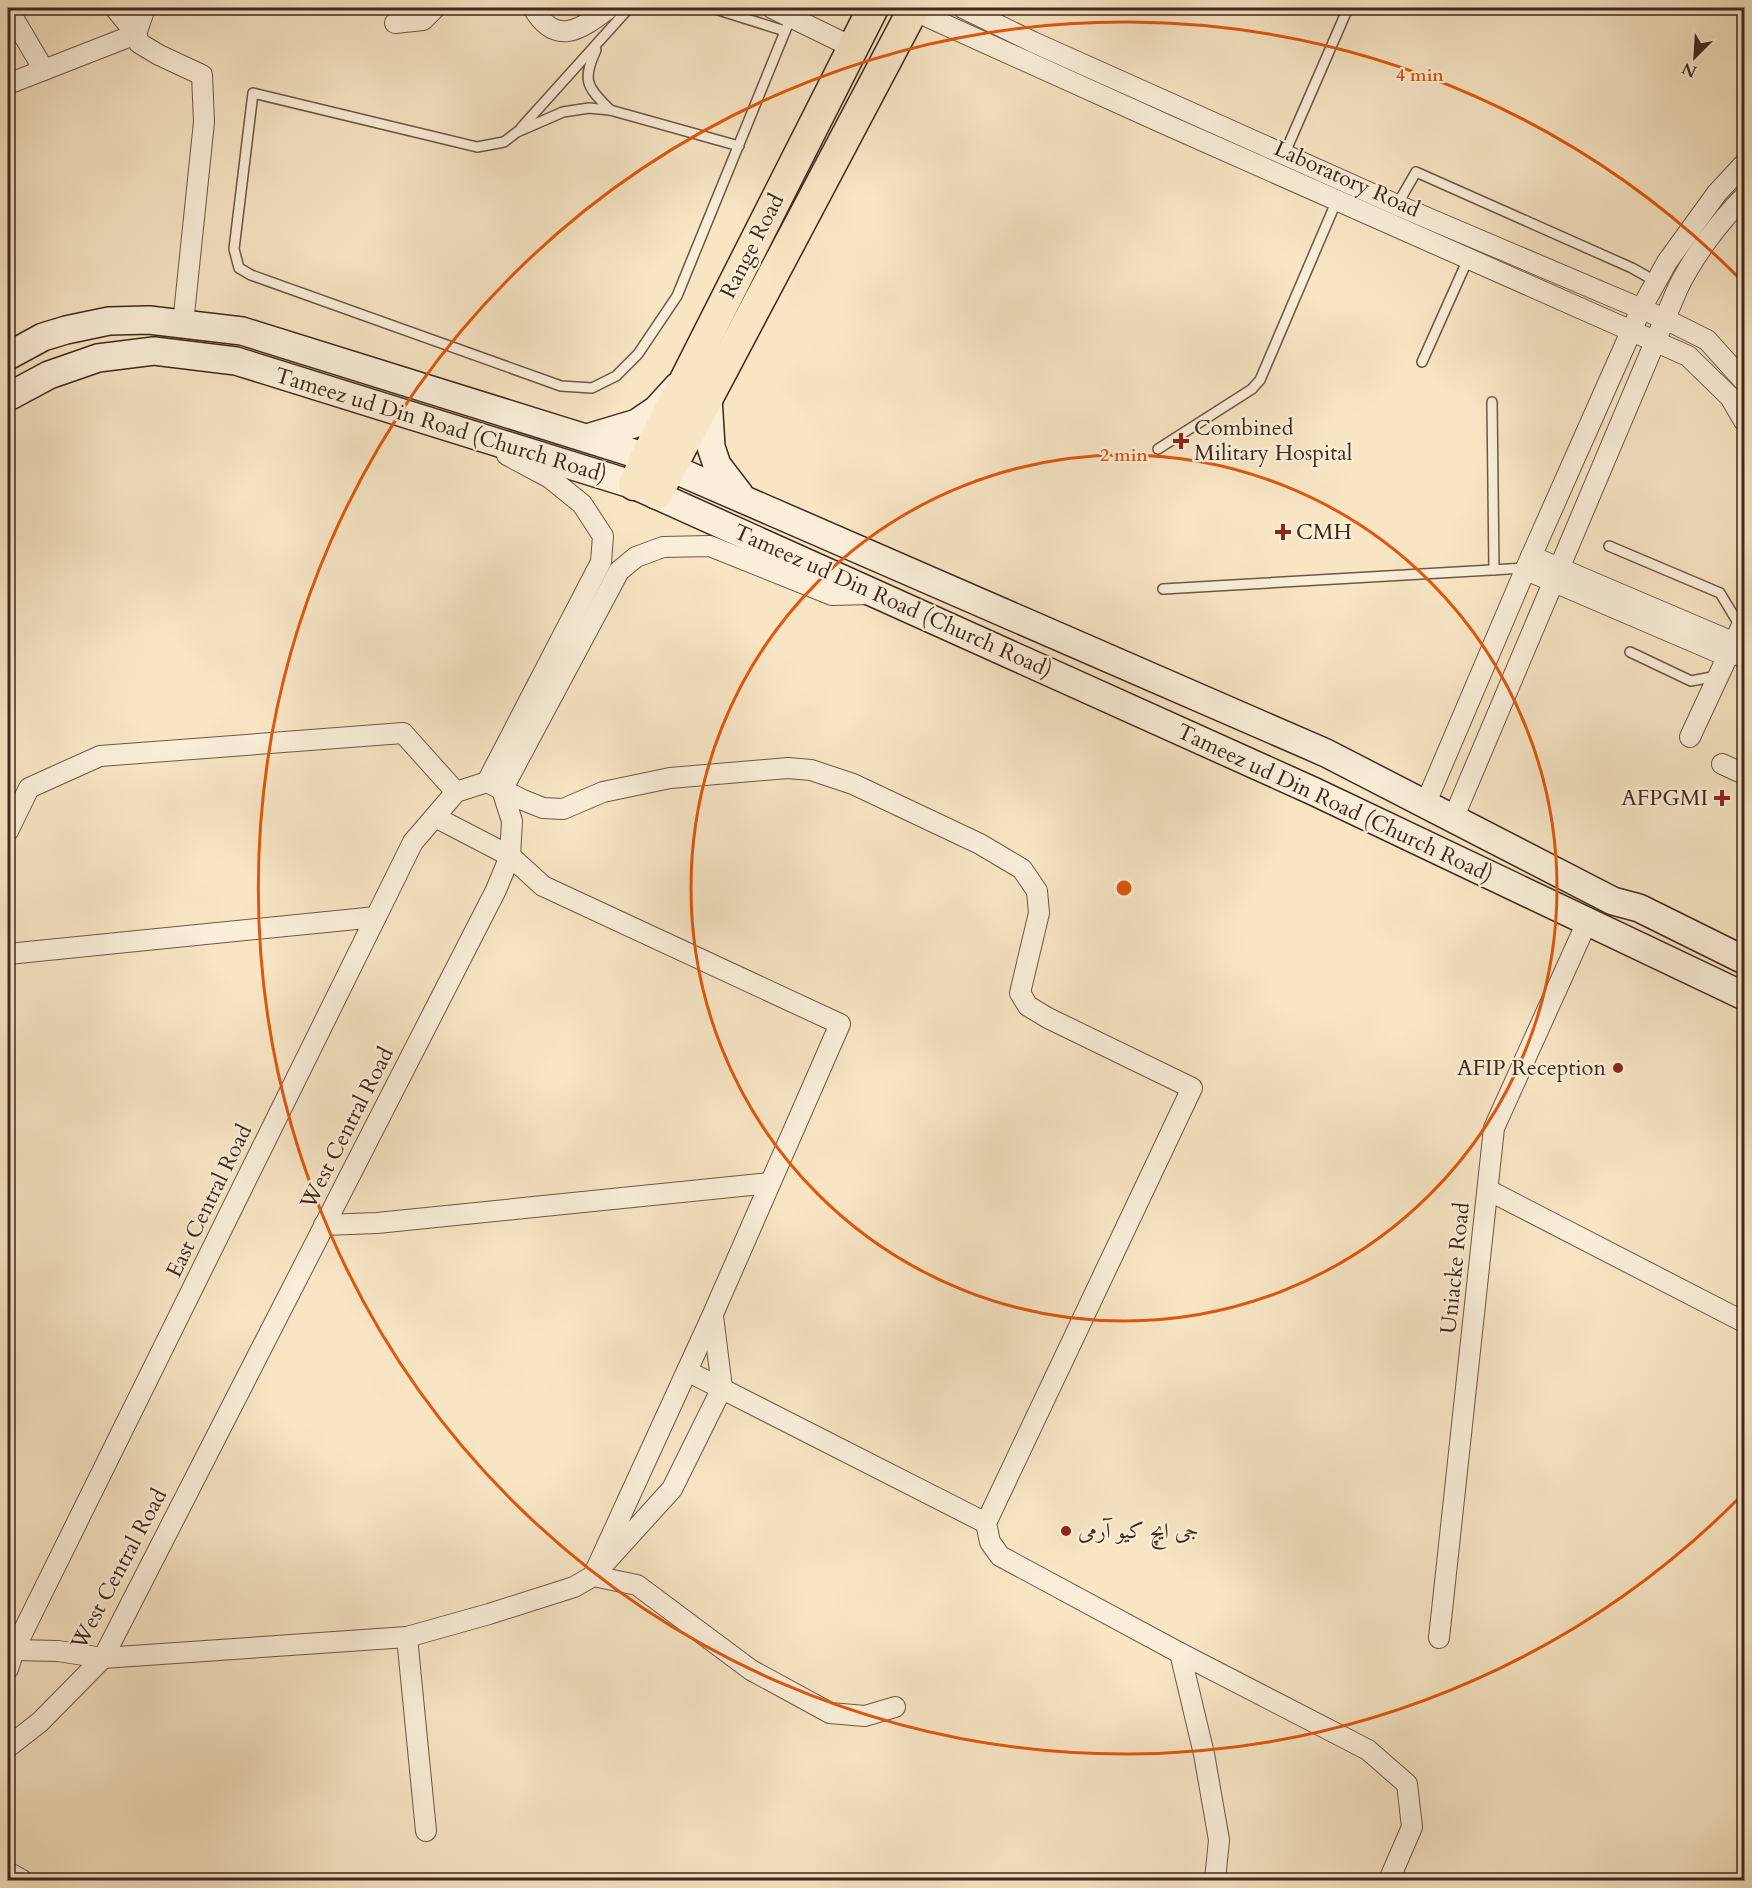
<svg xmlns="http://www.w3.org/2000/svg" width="1752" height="1888" viewBox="0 0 1752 1888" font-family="Cardo,Amiri,serif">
<rect width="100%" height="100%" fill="#f7e5c4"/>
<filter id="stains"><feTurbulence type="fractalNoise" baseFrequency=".00333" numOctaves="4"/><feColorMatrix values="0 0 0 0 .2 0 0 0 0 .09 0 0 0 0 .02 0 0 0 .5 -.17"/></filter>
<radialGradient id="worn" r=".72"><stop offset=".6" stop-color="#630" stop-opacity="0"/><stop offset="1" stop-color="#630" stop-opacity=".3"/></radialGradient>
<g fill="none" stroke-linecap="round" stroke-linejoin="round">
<g stroke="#6e5746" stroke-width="12">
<g id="service">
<polyline points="712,8 785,31"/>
<path d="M 596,50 C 581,82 588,87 610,110"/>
<polyline points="521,128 629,8"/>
<polyline points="739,146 610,110 589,108 563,112 517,132 504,142 477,147 253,93 234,249 239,268 251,275 561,386 592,388 616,376 638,354 677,296 791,17"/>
<polyline points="1284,155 1348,8"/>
<polyline points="1397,205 1416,172 1632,268 1655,281"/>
<polyline points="1422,362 1468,259"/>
<polyline points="1492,402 1494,570"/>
<polyline points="1158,449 1252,389 1260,380 1337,200"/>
<polyline points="1609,546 1720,593 1740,626"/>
<polyline points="1163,589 1526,568"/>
<polyline points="1630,652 1691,681 1717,676"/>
<polyline points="1729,657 1744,663"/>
</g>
</g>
<g stroke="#6e5746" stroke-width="22">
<g id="minor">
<polyline points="115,8 136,34 139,43 159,55 202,75 204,122 183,324"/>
<path d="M 533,8 C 556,47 580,30 609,8"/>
<polyline points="772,8 852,47"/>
<polyline points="908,8 1167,125 1688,356 1730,397 1744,421"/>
<polyline points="963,8 1033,42 1397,205 1665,319 1707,340 1744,381"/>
<polyline points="8,9 44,70"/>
<polyline points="395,23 423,20 435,8"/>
<polyline points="8,84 136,34 145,8"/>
<polyline points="1531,556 1735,643"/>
<polyline points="1526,570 1729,657"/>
<polyline points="1690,737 1744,621"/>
<polyline points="1722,764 1744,774"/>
<polyline points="487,782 523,800 543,808 563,809 603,792 670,778 788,768 811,770 853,784 980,844 1022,869 1037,891 1039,913 1020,993 1028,1006 1048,1018 1192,1088 986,1523 990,1542 1000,1556 1180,1653 1368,1750 1407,1784 1412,1827 1389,1880"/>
<polyline points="487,782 601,562 603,536 582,504 550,478 507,455"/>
<polyline points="502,790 619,571 636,557 663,547 710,546 832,595 871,594"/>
<polyline points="1425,805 1526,568 1641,309 1667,262 1717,193 1744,164"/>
<polyline points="435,817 510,856 543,886 840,1024 713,1314 593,1576"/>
<path d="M 1453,819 L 1677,290 C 1692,258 1719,222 1744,197"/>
<polyline points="8,831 29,788 100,756 403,733 456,792"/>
<polyline points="8,954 376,917"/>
<polyline points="1488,1190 1744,1322"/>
<polyline points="324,1225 377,1223 770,1183"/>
<polyline points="687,1371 986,1523"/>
<polyline points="593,1576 637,1585 751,1670 830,1713 865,1716 895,1707"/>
<polyline points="407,1637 426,1831"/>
<polyline points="1439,1638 1494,1128 1587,922"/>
<polyline points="14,1650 58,1651 103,1658 407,1637 489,1614 574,1587 593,1576 672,1489 722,1388 713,1316"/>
<polyline points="1180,1653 1204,1754 1219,1840 1215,1880"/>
<polyline points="8,1669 14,1650 413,842 456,792 487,782"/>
<polyline points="8,1747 40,1722 103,1658 496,890 510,856 512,821 502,790"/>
<polyline points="8,1872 22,1880"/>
</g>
</g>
<g stroke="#40281c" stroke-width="30">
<g id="secondary">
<polyline points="8,356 43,337 66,330 109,321 149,320 242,331 646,457 1326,753 1613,901 1639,908 1744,960"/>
<polyline points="8,397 49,375 98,358 154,351 236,361 634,485 1313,791 1744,996"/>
<polyline points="708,397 711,447 717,465 740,495"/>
<polyline points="587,438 637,423 656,410 677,387"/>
</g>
</g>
<g stroke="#40281c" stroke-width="33">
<g id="primary">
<polyline points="634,485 646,457 873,8"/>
<polyline points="657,494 914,8"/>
</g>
</g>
<use href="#service" stroke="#faeed9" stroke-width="9"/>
<use href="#minor" stroke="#faeed9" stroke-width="20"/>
<use href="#secondary" stroke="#faeed9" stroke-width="27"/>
<use href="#primary" stroke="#f7e5c4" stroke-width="30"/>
</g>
<g fill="none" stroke="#e0570d" stroke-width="3">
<circle cx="1124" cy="888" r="433"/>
<path d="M1742 1495A866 866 0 1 1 1742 281"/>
</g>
<g fill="#8f2418" stroke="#faeed9" stroke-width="2">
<path d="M1178 432h6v6h6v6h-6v6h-6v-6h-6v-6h6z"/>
<path d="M1280 523h6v6h6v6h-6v6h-6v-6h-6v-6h6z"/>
<path d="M1719 789h6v6h6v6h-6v6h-6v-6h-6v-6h6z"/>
<circle cx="1618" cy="1068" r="6"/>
<circle cx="1066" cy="1531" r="6"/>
</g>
<g text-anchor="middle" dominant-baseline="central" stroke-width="4.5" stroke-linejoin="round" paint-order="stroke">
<g font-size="22" fill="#40281c" stroke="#faeed9">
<text transform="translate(1347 179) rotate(24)">Laboratory Road</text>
<text transform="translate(752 246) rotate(-63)">Range Road</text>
<text transform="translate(441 425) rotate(17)">Tameez ud Din Road (Church Road)</text>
<text transform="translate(893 601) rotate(24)">Tameez ud Din Road (Church Road)</text>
<text transform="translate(1335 803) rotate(25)">Tameez ud Din Road (Church Road)</text>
<text transform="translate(347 1128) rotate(-63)">West Central Road</text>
<text transform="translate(209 1201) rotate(-64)">East Central Road</text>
<text transform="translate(1455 1268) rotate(-84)">Uniacke Road</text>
<text transform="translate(119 1569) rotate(-62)">West Central Road</text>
</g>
<g font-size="22" fill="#40281c" stroke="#faeed9" text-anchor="start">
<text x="1194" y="428">Combined<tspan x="1194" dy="25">Military Hospital</tspan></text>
<text x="1296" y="532">CMH</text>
<text x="1708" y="798" text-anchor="end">AFPGMI</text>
<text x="1606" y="1068" text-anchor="end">AFIP Reception</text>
<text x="1078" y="1531">جی ایچ کیو آرمی</text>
</g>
</g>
<circle cx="1124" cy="888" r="9" fill="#e0570d" stroke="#faeed9" stroke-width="3"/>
<g font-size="18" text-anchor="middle" font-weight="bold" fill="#e0570d" stroke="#faeed9" stroke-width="4.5" stroke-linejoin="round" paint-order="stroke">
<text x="1420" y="81">4 min</text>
<text x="1124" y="461">2 min</text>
</g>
<rect width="1752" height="1888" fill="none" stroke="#f7e5c4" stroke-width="30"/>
<rect x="9" y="9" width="1734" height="1870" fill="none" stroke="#40281c" stroke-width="3"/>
<rect x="15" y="15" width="1722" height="1858" fill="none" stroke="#40281c" stroke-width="1.5"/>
<g transform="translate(1695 57) rotate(204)" stroke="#faeed9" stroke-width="4.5" paint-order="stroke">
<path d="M0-4.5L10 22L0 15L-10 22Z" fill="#40281c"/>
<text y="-9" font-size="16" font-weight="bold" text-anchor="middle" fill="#40281c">N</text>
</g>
<rect width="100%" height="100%" filter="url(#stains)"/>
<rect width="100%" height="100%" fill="url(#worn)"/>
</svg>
